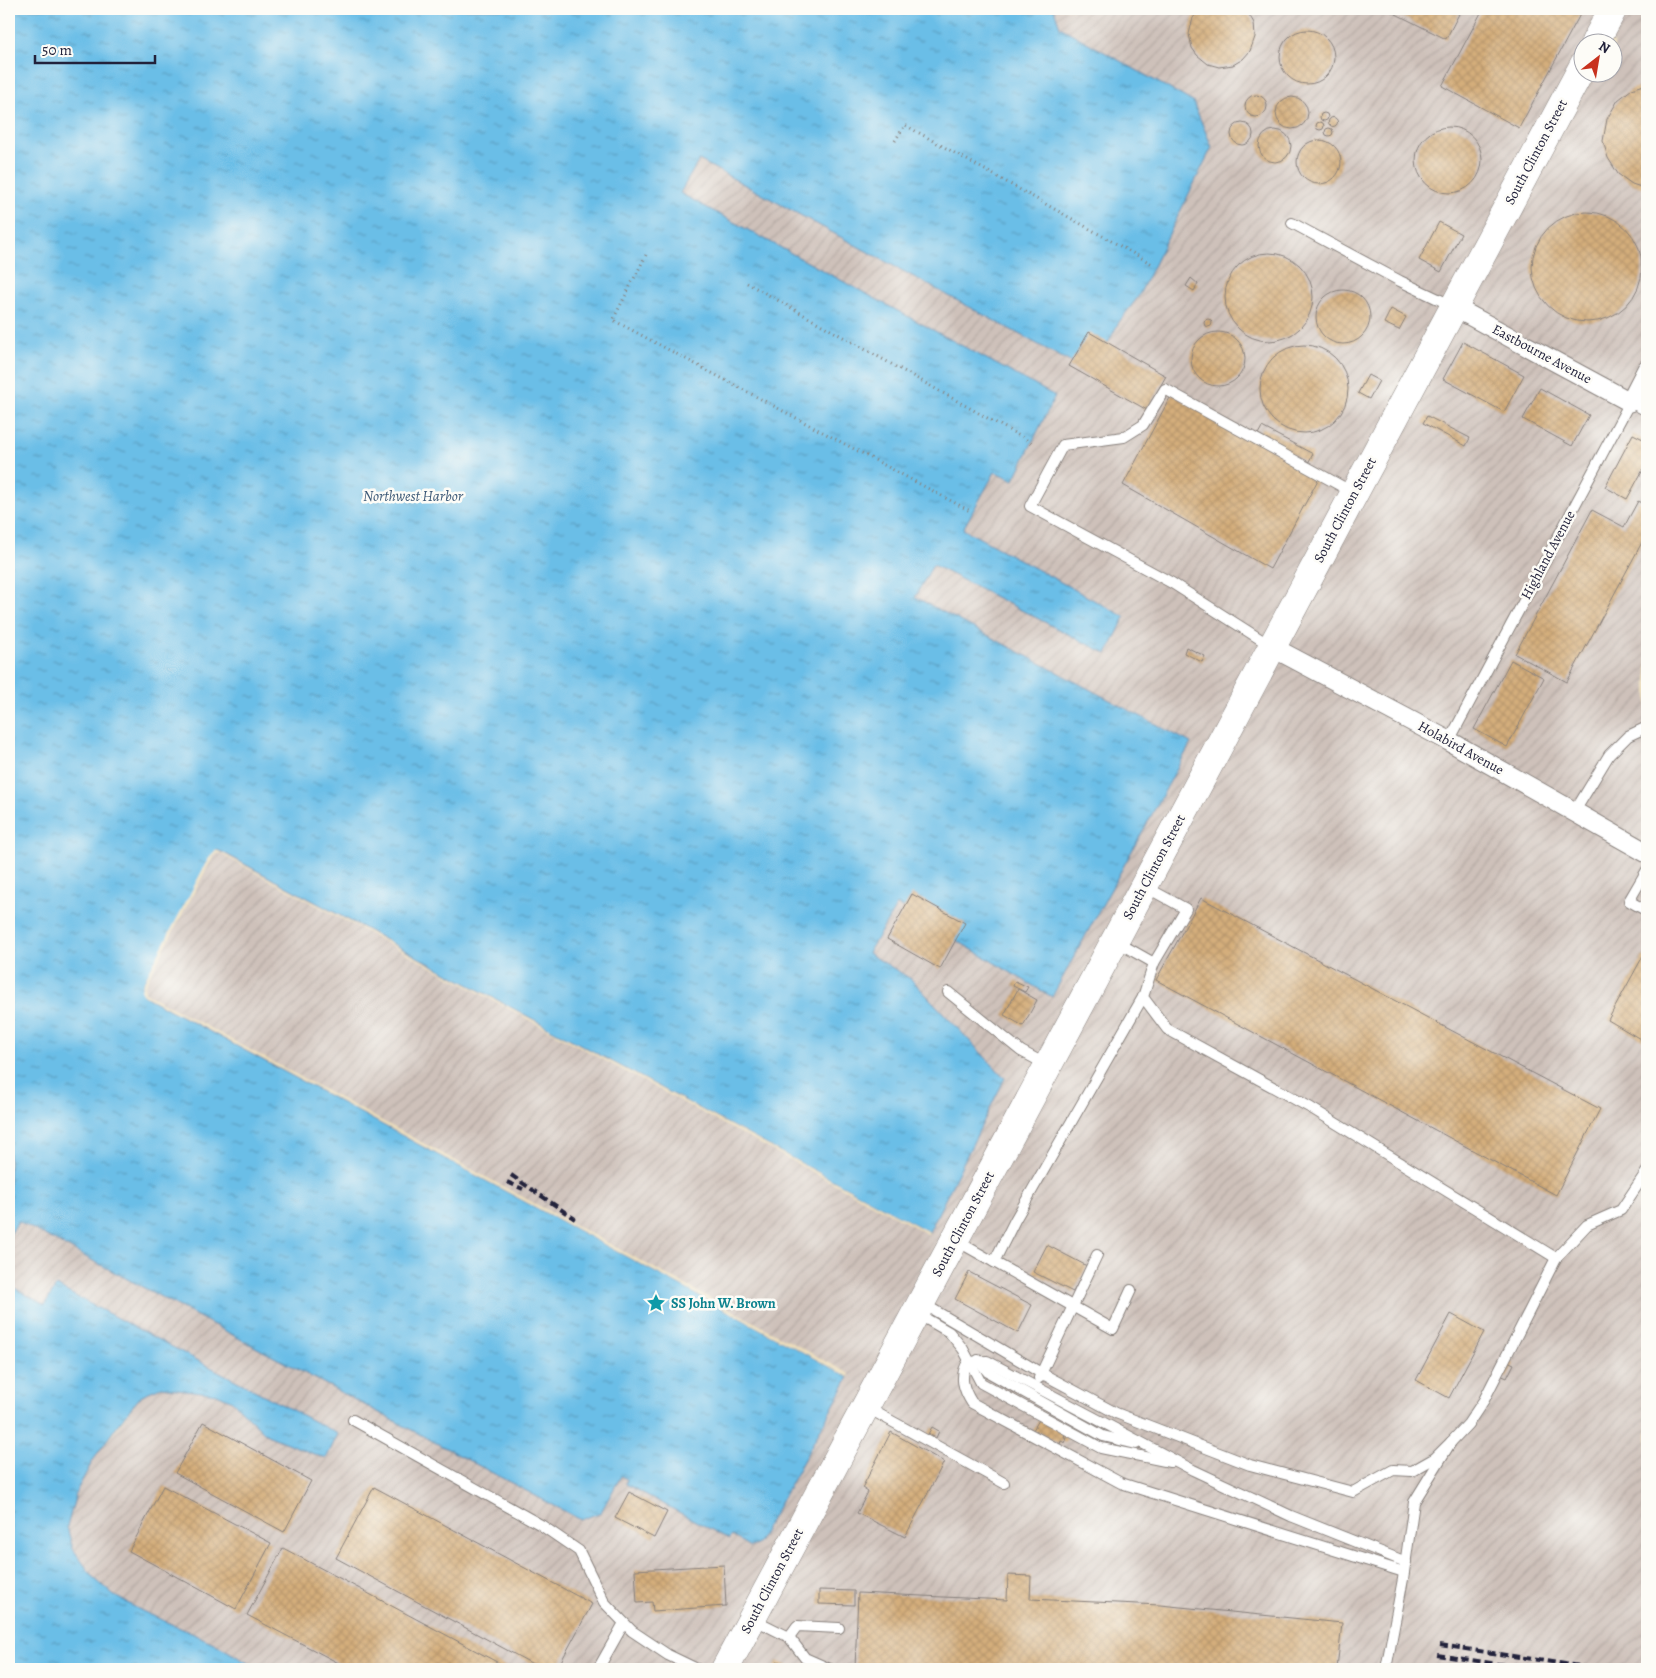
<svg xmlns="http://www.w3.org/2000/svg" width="1656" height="1678" viewBox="0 0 1656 1678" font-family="Alegreya,serif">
<defs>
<pattern id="industrial-furrows" width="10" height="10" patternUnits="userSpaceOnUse" patternTransform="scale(1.25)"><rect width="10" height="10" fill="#cec1ba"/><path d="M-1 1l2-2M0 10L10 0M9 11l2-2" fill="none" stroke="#b1a6a1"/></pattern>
<pattern id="water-ripples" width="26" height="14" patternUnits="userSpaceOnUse" patternTransform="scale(1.25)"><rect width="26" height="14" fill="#6bbee7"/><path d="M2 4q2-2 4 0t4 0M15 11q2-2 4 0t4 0" fill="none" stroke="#589abc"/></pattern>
<pattern id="building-cross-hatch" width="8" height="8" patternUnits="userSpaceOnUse" patternTransform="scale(1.25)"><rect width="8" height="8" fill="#d4ae7c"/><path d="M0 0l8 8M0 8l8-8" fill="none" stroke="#b6956c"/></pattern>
</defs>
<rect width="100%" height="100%" fill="#fdfcf7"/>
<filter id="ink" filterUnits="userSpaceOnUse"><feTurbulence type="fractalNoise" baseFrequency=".02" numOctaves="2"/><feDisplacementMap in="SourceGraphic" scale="10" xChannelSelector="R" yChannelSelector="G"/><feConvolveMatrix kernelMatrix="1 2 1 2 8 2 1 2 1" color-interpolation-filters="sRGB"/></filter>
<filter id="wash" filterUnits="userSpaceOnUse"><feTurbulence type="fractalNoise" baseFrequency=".0096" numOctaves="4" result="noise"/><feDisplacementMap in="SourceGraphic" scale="20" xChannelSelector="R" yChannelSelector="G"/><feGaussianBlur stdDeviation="1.12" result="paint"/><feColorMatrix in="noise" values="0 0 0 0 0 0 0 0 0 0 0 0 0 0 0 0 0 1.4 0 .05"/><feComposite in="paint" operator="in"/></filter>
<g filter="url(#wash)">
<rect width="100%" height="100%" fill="#eddebc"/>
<path fill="url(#industrial-furrows)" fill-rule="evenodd" d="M 1054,9 L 1647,9 L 1647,1669 L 258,1669 L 214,1643 L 142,1611 L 112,1595 L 92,1577 L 73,1549 L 67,1527 L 77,1490 L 95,1457 L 142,1395 L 161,1387 L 217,1394 L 232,1401 L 247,1415 L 326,1459 L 56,1286 L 45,1306 L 9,1285 L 9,1237 L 18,1220 L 581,1520 L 601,1512 L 621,1475 L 627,1479 L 626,1484 L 729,1539 L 732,1536 L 750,1547 L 141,991 L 216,850 L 911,979 L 867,953 L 897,905 L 1052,997 L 1191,743 L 915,597 L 932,565 L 1107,654 L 1125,617 L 962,529 L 995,472 L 1014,480 L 1055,396 L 680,193 L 699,160 L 1072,363 L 1108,343 L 1119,322 L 1138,297 L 1212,147 L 1193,102 L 1060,27 ZM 1584,42 L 1614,42 L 1614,72 L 1584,72 Z"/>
<g fill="url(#water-ripples)" stroke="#467091">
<polygon points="9,9 1054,9 1060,27 1193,102 1212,147 1138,297 1119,322 1108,343 1072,363 699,160 680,193 1055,396 1014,480 995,472 963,529 1125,617 1107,654 933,565 915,597 1191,743 1052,997 897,905 868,953 911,979 1005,1078 929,1232 222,852 216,850 142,985 144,995 148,998 849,1377 757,1545 750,1547 732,1536 729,1539 626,1484 627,1479 621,1476 601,1512 581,1520 18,1221 9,1237"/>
<polygon points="9,1285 45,1305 56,1286 338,1434 326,1459 267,1435 232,1401 217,1394 161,1387 142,1395 119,1423 95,1457 77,1490 67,1527 73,1549 93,1577 113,1595 142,1611 214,1643 258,1669 9,1669"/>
</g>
<polygon fill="#eddebc" points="216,850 929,1232 928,1234 221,854 217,853 213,857 144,986 145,993 850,1374 849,1377 144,995 141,991 142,985 210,856"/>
<g id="blocks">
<g fill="url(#building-cross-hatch)">
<polygon points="1200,9 1244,9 1248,13 1254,23 1255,37 1250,51 1243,59 1233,65 1219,67 1208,64 1197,55 1192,48 1189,34 1193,18"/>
<polygon points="1386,9 1449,9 1459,14 1446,39"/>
<polygon points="1483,9 1583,9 1519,128 1442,86"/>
<circle cx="1307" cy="57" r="27"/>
<polygon points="1647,84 1647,189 1632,184 1618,174 1608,158 1603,141 1607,119 1618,100 1632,89"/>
<circle cx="1256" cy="106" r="11"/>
<circle cx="1292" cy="113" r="16"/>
<circle cx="1324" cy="117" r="4"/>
<circle cx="1333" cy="122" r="4.5"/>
<circle cx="1320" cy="126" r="4"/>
<circle cx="1242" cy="134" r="11"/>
<circle cx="1449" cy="160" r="33"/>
<circle cx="1329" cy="132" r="4"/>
<circle cx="1275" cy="146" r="16"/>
<circle cx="1319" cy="162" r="22"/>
<circle cx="1587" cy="267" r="55"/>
<polygon points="1439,222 1461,234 1441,272 1419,260"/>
<circle cx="1269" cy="297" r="44"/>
<polygon points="1191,278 1198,284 1194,291 1186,286"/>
<circle cx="1343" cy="317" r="27"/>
<polygon points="1391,309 1406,317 1399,330 1384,323"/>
<circle cx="1208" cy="323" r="4"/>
<circle cx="1218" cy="359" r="27"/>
<polygon points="1089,332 1166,376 1147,410 1069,366"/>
<polygon points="1463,342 1524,375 1504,412 1443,379"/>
<circle cx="1304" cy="389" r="44"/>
<polygon points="1368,375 1379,381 1369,399 1358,393"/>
<polygon points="1540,388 1589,415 1572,446 1523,419"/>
<polygon points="1172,394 1320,476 1270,569 1123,485"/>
<polygon points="1427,416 1470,438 1466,446 1423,423"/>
<polygon points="1262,427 1313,454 1308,463 1257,436"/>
<polygon points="1633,434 1647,441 1647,470 1644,468 1627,499 1605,487"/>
<polygon points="1647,492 1647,533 1567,682 1515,654 1592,510 1624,527 1638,501 1641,503"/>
<polygon points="1186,647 1205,656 1202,662 1184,653"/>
<polygon points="1511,660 1544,678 1507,747 1474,729"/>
<polygon points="912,894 965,923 940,969 887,939"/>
<polygon points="1201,898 1600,1109 1556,1195 1156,980"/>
<polygon points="1643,956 1647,958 1647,1043 1608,1020"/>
<polygon points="1015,981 1028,987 1025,992 1013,986"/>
<polygon points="1018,989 1037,1000 1023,1026 1004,1015"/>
<polygon points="1047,1245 1087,1266 1073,1292 1033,1272"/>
<polygon points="969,1272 1032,1305 1018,1333 955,1299"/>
<polygon points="1451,1314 1484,1332 1449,1398 1416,1380"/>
<polygon points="1505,1360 1514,1364 1507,1378 1498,1374"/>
<polygon points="1039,1420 1065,1434 1064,1437 1067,1438 1065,1443 1061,1441 1060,1444 1033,1430"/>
<polygon points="203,1422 311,1481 284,1532 175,1473"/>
<polygon points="932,1427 939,1431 936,1438 928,1434"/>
<polygon points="891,1432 944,1462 905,1537 857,1513 868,1492 862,1488"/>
<polygon points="163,1486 271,1543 236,1609 129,1551"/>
<polygon points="374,1487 592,1604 557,1669 542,1669 336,1558"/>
<polygon points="629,1492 667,1512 654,1538 615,1518"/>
<polygon points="283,1548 510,1669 350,1669 247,1615"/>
<polygon points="724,1565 726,1606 653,1611 652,1602 637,1603 635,1570"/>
<polygon points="1008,1575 1031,1576 1030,1599 1160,1605 1342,1623 1337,1669 855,1669 858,1593 1007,1600"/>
<polygon points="819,1590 854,1591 854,1605 819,1604"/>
<polygon points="777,1661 796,1669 774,1669"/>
</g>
</g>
</g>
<g filter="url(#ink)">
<use href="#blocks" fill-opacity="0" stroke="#88807c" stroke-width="1"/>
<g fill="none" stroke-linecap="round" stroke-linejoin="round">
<g stroke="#88807c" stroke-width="12">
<g id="service">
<polyline points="1292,223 1400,281 1453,306"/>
<polyline points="1271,646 1172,583 1030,506 1063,445 1124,437 1143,425 1165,389 1354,493"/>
<polyline points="1449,741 1630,402 1647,411"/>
<polyline points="1575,811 1609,755 1628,736 1647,727"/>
<polyline points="1647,870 1629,901 1647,911"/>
<polyline points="1115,941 1154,963 1186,909 1144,886"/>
<polyline points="1154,963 1143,997 1167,1029 1311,1108 1556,1258"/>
<polyline points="948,992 1021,1051 1047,1065"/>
<polyline points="955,1240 994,1262"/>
<polyline points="1131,1290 1113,1329 994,1262 1015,1220 1143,997"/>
<polyline points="922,1303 1041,1373 1116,1413 1250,1465 1353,1492 1393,1470 1412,1471 1435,1458 1451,1442"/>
<polyline points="916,1313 949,1332 963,1349 981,1383 1101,1448 1170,1462"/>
<polyline points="978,1360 988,1372 1103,1436 1136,1444"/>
<polyline points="1039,1378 1097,1255"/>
<polyline points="866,1407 1004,1483"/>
<polyline points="353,1420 541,1525 579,1551 604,1602 632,1631 668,1655 697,1669"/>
<path d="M 1404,1572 L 1121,1483 L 972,1403 C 963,1389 959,1376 968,1362 L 987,1361 L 1193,1470 L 1291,1516 L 1406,1562"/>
<polyline points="753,1619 789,1637 805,1658 830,1669"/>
<polyline points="789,1637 797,1626 839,1628"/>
<polyline points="598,1669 624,1623"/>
<polyline points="1386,1669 1403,1579 1414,1502 1451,1442 1468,1424 1484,1400 1556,1258 1587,1225 1621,1210 1647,1171"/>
</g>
</g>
<g stroke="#88807c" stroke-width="21">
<g id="minor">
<polyline points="1454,307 1630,402 1647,369"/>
<polyline points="1272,647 1449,741 1647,853"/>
</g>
</g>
<g stroke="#88807c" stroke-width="29">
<g id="secondary">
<polyline points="1595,42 1613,9"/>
<polyline points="725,1669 1584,64"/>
</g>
</g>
<g stroke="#88807c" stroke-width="3" stroke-dasharray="1 4" stroke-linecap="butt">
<polyline points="895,141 905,125 1154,265"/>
<polyline points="646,255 613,320 972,512"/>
<polyline points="747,283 1032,443"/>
</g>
<use href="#service" stroke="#fff" stroke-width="10"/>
<use href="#minor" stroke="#fff" stroke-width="19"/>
<use href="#secondary" stroke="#fff" stroke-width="28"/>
<g stroke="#22223b" stroke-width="4" stroke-dasharray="8 4" stroke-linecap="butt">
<polyline points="511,1175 575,1219"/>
<polyline points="507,1182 523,1189"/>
<polyline points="1440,1645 1598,1669"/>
<polyline points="1437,1655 1531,1669"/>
</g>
</g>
</g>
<defs>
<g id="sight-bare" transform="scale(1.5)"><path d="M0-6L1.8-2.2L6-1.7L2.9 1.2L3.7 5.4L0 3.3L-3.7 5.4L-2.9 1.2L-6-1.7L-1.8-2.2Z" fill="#0f9aa8" stroke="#fdfcf7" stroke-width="2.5" paint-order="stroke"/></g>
</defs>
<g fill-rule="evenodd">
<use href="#sight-bare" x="656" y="1303"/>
</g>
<g text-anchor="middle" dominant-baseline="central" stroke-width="5" stroke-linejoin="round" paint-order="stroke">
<g font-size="14" fill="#22223b" stroke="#fdfcf7">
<text transform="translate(1536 152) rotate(-62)">South Clinton Street</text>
<text transform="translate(1542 354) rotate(28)">Eastbourne Avenue</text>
<text transform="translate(1345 510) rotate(-62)">South Clinton Street</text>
<text transform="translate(1548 555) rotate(-62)">Highland Avenue</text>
<text transform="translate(1461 748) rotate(29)">Holabird Avenue</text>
<text transform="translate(1154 867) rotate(-62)">South Clinton Street</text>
<text transform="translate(963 1224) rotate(-62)">South Clinton Street</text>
<text transform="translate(772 1581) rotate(-62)">South Clinton Street</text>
</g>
<g font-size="14" font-weight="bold" fill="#0d838f" stroke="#fdfcf7" text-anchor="start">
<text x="671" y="1303">SS John W. Brown</text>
</g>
<g font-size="15" font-style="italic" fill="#3c5977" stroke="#fdfcf7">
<text x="413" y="496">Northwest Harbor</text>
</g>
</g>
<rect width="1656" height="1678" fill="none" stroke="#fdfcf7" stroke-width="30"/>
<g transform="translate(1598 58) rotate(31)"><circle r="24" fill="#fdfcf7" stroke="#a5a5ac"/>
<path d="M0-4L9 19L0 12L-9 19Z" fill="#c8321e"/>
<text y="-8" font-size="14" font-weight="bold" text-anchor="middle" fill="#22223b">N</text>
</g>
<path d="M35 55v8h120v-8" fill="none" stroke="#22223b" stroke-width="2.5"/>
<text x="42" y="55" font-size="15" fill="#22223b" stroke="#fdfcf7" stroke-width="4" paint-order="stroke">50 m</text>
</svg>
